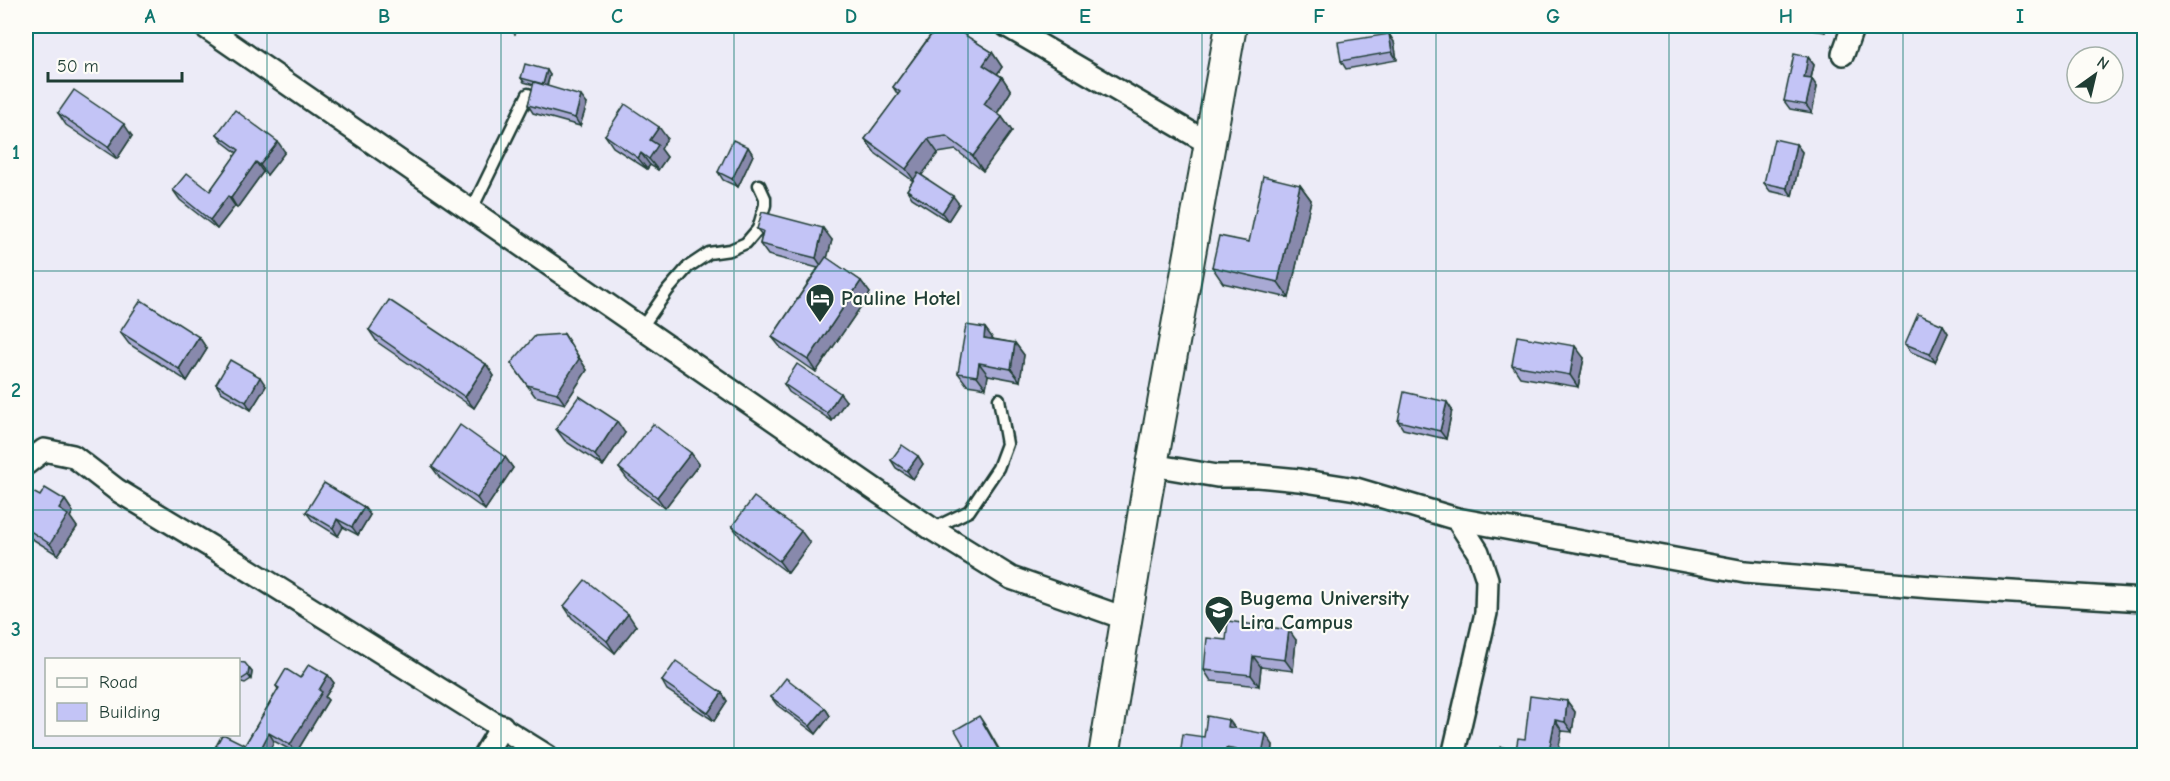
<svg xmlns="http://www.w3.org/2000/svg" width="2170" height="781" viewBox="0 0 2170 781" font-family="'Comic Neue',sans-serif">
<rect width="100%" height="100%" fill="#ecebf7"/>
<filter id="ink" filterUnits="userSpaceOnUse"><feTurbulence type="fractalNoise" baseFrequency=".0167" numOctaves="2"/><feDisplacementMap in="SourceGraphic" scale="12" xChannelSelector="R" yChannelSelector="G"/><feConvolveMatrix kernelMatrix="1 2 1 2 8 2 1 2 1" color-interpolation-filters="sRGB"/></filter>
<g filter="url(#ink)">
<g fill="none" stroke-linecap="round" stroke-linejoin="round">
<g stroke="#1f3d34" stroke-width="15">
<g id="lane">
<polyline points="471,211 528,94"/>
<polyline points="642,327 668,290 688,267 709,253 730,250 746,243 758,229 765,205 765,198 759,185"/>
<polyline points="932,529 969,511 998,468 1007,444 999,399"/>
</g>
</g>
<g stroke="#1f3d34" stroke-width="26">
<g id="street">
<polyline points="204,26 932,529 1011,578 1127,619"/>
<polyline points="1007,26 1210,144"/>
<polyline points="1843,54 1853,26"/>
<polyline points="26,464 44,450 73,456 117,490 233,560 547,756"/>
<polyline points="1152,465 1217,476 1258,476 1299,480 1356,489 1457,519 1745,572 1931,587 2144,600"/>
<polyline points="484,756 502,726"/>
<polyline points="1453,756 1486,613 1487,579 1478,552 1457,519"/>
</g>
</g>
<g stroke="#1f3d34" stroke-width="34">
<polyline id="secondary" points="1104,756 1146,498 1231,26"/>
</g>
<use href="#lane" stroke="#fdfcf7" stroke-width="10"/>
<use href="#street" stroke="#fdfcf7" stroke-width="21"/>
<use href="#secondary" stroke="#fdfcf7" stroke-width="30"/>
</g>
<g fill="#a8a9d4" stroke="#1f3d34" stroke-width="1.5">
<polygon points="503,26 521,26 515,34"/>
<polygon points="959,26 966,36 992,52 1002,67 997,74 1002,77 1011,91 997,114 1002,117 1012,131 983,171 956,150 938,153 921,175 959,204 948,221 912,198 907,190 913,181 875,153 865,139 898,95 893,87 932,33 928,28"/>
<polygon points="1803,26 1826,26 1825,32 1805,29"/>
<polygon points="1389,34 1394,42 1397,60 1346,69 1341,61"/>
<polygon points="1808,57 1814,65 1811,79 1817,87 1812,113 1790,109 1784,101"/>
<polygon points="550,75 547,86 587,104 580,126 533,113 528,105 534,85 524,82 521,78"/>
<polygon points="58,113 132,136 117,159 66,125"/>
<polygon points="217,134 285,152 267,175 263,172 237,208 235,206 217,229 180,200 173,190 210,191 237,153 224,143"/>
<polygon points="605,135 667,138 661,149 667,157 658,170 650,165 647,169 613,147"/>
<polygon points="1796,144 1802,152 1792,196 1770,191 1764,183"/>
<polygon points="748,147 753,155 738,187 723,180 718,172"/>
<polygon points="1300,185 1311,200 1289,298 1223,283 1212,267 1249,242"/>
<polygon points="757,229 832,240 827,258 861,281 870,293 816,372 781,348 772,337 818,268 768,255 760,244 762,235"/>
<polygon points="1943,325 1948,333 1935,362 1911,352 1905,344"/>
<polygon points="985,328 993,339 1015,343 1024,355 1020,381 988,375 986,388 967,385 958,373"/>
<polygon points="369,330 486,364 494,376 474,408 377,342"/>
<polygon points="120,332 199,337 207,349 187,381 129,344"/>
<polygon points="564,334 587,370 565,404 535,396 511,363"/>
<polygon points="1584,358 1578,387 1520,377 1512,365"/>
<polygon points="216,384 266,386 251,410 221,392"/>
<polygon points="784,384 846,401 832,421 789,392"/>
<polygon points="1452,410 1446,439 1403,429 1398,421"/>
<polygon points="556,429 625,433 603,466 565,441"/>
<polygon points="691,453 699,464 665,508 628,480 619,468"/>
<polygon points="918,456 923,464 913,479 896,468 891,460"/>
<polygon points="505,457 513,468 485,510 440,478 432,467"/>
<polygon points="40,496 65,500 73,512 70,517 77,527 58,555 26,535 26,500"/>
<polygon points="306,512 370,515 358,535 343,527 338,536 312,520"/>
<polygon points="732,526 810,543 788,573 741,538"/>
<polygon points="564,606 636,626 615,653 572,618"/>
<polygon points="1226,640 1296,640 1293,671 1261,667 1259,686 1211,681 1204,670"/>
<polygon points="238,662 252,672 251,679 245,683 238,681"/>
<polygon points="328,675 334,683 325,697 328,700 296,753 274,741 267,756 224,756 222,754 216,746 245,745 278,689 276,686 300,678"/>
<polygon points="662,681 722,693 727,701 714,721 667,690"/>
<polygon points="771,697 825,708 830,716 816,734 777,705"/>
<polygon points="1567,701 1575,712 1572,732 1562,731 1525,739"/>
<polygon points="1236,729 1273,745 1272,756 1180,756 1204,737"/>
</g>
<g fill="#8889ac" stroke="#1f3d34" stroke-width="1.5">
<polygon points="510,26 521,26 515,34"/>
<polygon points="959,26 969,40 957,30"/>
<polygon points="1821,26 1826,26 1825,32"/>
<polygon points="1389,34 1394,42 1397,60 1392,52"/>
<polygon points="992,52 1002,67 993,80 983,65"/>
<polygon points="1808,57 1814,65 1809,86 1804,78"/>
<polygon points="547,70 550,75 546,88 543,84"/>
<polygon points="1002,77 1011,91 994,118 984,104"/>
<polygon points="1812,79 1817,87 1812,113 1806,105"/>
<polygon points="581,96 587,104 580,126 575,118"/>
<polygon points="1002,117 1012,131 983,171 973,156"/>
<polygon points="124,124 132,136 117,159 108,147"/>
<polygon points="659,127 667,138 661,149 667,157 658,170 649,159 650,140"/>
<polygon points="928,139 938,153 916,183 906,169"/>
<polygon points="278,142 285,152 267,175 260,165"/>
<polygon points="1796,144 1802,152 1792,196 1787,188"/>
<polygon points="748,147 753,155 738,187 732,179"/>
<polygon points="641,153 650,165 647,169 638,158"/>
<polygon points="256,162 263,172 237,208 231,198"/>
<polygon points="1300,185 1311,200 1289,298 1278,282"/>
<polygon points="228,196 235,206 217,229 210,220"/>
<polygon points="953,196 959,204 948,221 942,213"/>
<polygon points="823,228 832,240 824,270 816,258"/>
<polygon points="861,281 870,293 816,372 808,360"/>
<polygon points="1943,325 1948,333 1935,362 1930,354"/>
<polygon points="985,328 994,340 984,338"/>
<polygon points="564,334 587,370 565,404 557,393"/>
<polygon points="199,337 207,349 187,381 179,369"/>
<polygon points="1015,343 1024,355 1020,381 1011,369"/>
<polygon points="1575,346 1584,358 1578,387 1570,375"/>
<polygon points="979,363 988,375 986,388 977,376"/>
<polygon points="486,364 494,376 474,408 465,397"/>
<polygon points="260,377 266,386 251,410 246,402"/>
<polygon points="840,393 846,401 832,421 827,413"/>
<polygon points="1447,402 1452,410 1446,439 1440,431"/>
<polygon points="617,421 625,433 603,466 595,455"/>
<polygon points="691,453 699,464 665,508 657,497"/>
<polygon points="918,456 923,464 913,479 907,471"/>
<polygon points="505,457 513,468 485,510 477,498"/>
<polygon points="65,500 73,512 70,517 77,527 58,555 50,544 59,509"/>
<polygon points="364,507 370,515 358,535 352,527"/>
<polygon points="337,519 343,527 338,536 333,528"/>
<polygon points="801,531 810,543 788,573 779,561"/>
<polygon points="628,614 636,626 615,653 607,641"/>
<polygon points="1289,630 1296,640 1293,671 1285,660"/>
<polygon points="1253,656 1261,667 1259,686 1251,675"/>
<polygon points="249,668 252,672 251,679 248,675"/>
<polygon points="328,675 334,683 325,697 328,700 296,753 290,745 319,690"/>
<polygon points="722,693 727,701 714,721 708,713"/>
<polygon points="1567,701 1575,712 1572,732 1565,722"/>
<polygon points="825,708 830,716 816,734 810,726"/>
<polygon points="979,716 987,728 1003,756 1002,756"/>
<polygon points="1229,720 1237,731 1228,727"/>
<polygon points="1555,720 1562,731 1557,756 1548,756"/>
<polygon points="269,733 274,741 267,756 257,756"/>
<polygon points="1266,734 1273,745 1272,756 1263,756 1262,754"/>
<polygon points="1226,748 1231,756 1225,756"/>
</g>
<g fill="#c3c4f6" stroke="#1f3d34" stroke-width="1.5">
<polygon points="929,26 959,26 957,30 992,52 983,65 1002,77 984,104 1002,117 973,156 946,136 928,139 906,169 865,139 900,92 893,87 934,31 928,28"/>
<polygon points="1389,34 1392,52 1341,61 1338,42"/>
<polygon points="1794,54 1808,57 1804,78 1812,79 1806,105 1784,101"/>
<polygon points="525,64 547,70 543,84 521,78"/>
<polygon points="534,82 581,96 575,118 528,105"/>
<polygon points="74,90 124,124 108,147 58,113"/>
<polygon points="625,104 659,127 650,140 658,145 649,159 641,153 638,158 605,135"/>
<polygon points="235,110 278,142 260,165 256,162 231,198 228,196 210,220 173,190 187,173 210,191 239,150 217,134"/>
<polygon points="1774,139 1796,144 1787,188 1764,183"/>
<polygon points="733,140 748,147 732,179 718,172"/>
<polygon points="918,173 953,196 942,213 907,190"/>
<polygon points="1263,176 1300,185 1278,282 1212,267 1219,236 1249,242"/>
<polygon points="762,212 823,228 816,258 760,244 763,231 757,229"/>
<polygon points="826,257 861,281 808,360 772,337"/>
<polygon points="141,300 199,337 179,369 120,332"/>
<polygon points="389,300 486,364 465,397 369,330"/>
<polygon points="1918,314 1943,325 1930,354 1905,344"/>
<polygon points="966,325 985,328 984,338 1015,343 1011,369 979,363 977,376 958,373"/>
<polygon points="564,334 579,359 557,393 527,385 511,363 535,336"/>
<polygon points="1517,336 1575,346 1570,375 1512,365"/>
<polygon points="230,360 260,377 246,402 216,384"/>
<polygon points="797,364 840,393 827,413 784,384"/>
<polygon points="1404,392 1447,402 1440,431 1398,421"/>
<polygon points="579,396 617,421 595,455 556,429"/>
<polygon points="653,424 691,453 657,497 619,468"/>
<polygon points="460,425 505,457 477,498 432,467"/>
<polygon points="902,445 918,456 907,471 891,460"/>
<polygon points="324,483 364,507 352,527 337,519 333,528 306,512"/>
<polygon points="45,488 65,500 59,509 68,515 50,544 26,528 26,500 31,491 40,496"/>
<polygon points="754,497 801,531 779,561 732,526"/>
<polygon points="585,580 628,614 607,641 564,606"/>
<polygon points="1228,621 1289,630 1285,660 1253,656 1251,675 1204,670 1207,638 1226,640"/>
<polygon points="676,661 722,693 708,713 662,681"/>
<polygon points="238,662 245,663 249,668 248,675 242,679 238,678"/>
<polygon points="309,664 328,675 319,690 322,692 290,745 269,733 257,756 234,756 216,746 222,735 225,735 245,745 279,688 276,686 286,669 300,678"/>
<polygon points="786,678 825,708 810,726 771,697"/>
<polygon points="1530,696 1567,701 1565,722 1555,720 1548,756 1500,756 1501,747 1516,750 1518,738 1525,739"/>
<polygon points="979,716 1002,756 970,756 955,730"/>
<polygon points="1207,716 1229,720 1228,727 1266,734 1262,754 1226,748 1225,756 1180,756 1183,734 1204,737"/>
</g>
</g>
<path fill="none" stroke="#0f766e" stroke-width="1.5" stroke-opacity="0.55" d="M 267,26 L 267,756M 501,26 L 501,756M 734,26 L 734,756M 968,26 L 968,756M 1202,26 L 1202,756M 1436,26 L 1436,756M 1669,26 L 1669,756M 1903,26 L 1903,756M 26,271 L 2144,271M 26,510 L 2144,510"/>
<defs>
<g id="hotel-pin" transform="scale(1.5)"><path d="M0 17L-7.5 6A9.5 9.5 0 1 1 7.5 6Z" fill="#1f3d34" stroke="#fdfcf7"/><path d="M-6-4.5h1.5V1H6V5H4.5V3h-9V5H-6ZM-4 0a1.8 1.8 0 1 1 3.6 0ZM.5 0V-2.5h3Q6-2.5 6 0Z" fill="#fff"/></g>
<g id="university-pin" transform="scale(1.5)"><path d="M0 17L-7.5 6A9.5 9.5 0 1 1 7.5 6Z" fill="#1f3d34" stroke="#fdfcf7"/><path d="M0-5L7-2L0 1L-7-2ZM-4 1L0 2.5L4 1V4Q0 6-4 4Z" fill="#fff"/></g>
</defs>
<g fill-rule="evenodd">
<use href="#hotel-pin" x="820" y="298"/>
<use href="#university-pin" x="1219" y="610"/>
</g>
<g text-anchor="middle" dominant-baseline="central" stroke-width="4.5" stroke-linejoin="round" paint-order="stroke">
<g font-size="21" font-weight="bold" fill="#1f3d34" stroke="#fdfcf7" text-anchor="start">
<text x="841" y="298">Pauline Hotel</text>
<text x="1240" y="598">Bugema University<tspan x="1240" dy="24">Lira Campus</tspan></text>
</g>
</g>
<rect width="2170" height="781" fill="none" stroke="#fdfcf7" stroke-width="66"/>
<rect x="45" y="658" width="195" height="78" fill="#fdfcf7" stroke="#a4b0a9" stroke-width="1.5"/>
<rect x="57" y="678" width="30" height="9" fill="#fdfcf7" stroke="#a4b0a9" stroke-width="1.5"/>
<text x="99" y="688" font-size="18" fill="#1f3d34">Road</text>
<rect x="57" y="703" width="30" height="18" fill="#c3c4f6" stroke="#a4b0a9" stroke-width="1.5"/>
<text x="99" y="718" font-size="18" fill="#1f3d34">Building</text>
<g transform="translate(2095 75) rotate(34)"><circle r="28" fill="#fdfcf7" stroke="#a4b0a9" stroke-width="1.5"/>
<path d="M0-4.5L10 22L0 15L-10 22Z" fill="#1f3d34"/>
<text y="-9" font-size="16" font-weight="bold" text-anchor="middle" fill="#1f3d34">N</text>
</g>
<path d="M48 72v9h134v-9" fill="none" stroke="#1f3d34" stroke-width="3"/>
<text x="57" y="72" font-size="18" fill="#1f3d34" stroke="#fdfcf7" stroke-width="4.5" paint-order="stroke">50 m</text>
<rect x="33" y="33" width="2104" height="715" fill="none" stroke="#0f766e" stroke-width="2"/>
<g font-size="20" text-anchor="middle" font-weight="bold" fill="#0f766e">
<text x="150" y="23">A</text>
<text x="384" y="23">B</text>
<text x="617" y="23">C</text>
<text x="851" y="23">D</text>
<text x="1085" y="23">E</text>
<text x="1319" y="23">F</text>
<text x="1553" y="23">G</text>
<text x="1786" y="23">H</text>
<text x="2020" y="23">I</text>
<text x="16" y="159">1</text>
<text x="16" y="397">2</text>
<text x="16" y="636">3</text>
</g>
</svg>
